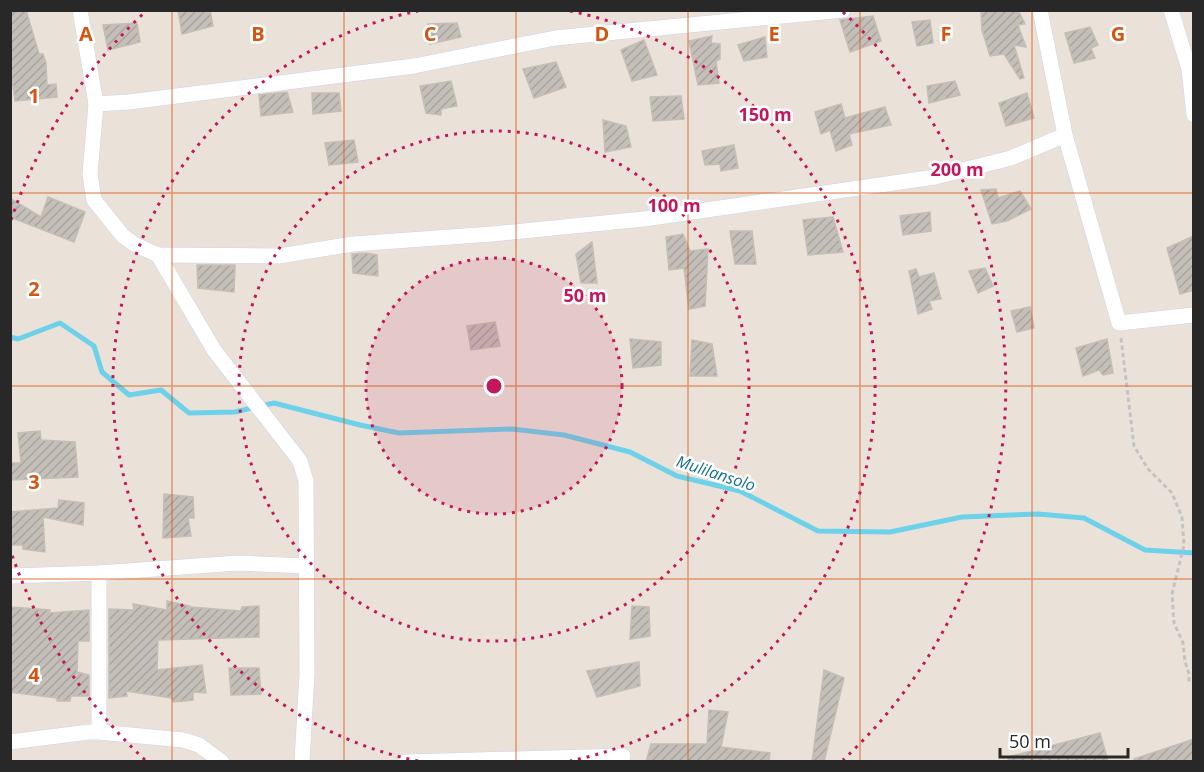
<svg xmlns="http://www.w3.org/2000/svg" width="1204" height="772" viewBox="0 0 1204 772" font-family="'Open Sans',sans-serif">
<defs>
<pattern id="building-hatch" width="6" height="6" patternUnits="userSpaceOnUse" patternTransform="scale(1.5)"><rect width="6" height="6" fill="#c5bfb9"/><path d="M-1 1l2-2M0 6l6-6M5 7l2-2" fill="none" stroke="#a9a49f"/></pattern>
</defs>
<rect width="100%" height="100%" fill="#eae2d9"/>
<g fill="none" stroke-linecap="round" stroke-linejoin="round">
<g stroke="#6ed1ea" stroke-width="5">
<polyline points="10,337 18,339 60,323 94,346 102,372 129,395 161,390 189,413 235,412 256,407"/>
<polyline points="261,406 274,403 360,425 399,433 512,429 564,435 630,452 677,476 740,491 818,531 890,532 962,517 1038,514 1084,518 1145,550 1194,553"/>
</g>
</g>
<g fill="url(#building-hatch)" stroke="#c5beb3" stroke-width="1.5">
<polygon points="10,10 26,10 39,54 43,54 46,63 47,85 56,84 57,97 15,101 10,65"/>
<polygon points="178,10 210,10 213,26 182,34"/>
<polygon points="981,10 1018,10 1025,24 1018,25 1026,47 1014,45 1024,78 1020,79 1004,54 990,56 982,30"/>
<polygon points="873,16 881,41 850,52 840,20"/>
<polygon points="930,20 933,43 917,46 912,22"/>
<polygon points="137,23 140,42 108,50 103,25"/>
<polygon points="457,23 461,37 430,44 428,24"/>
<polygon points="1090,27 1098,45 1091,48 1095,58 1074,63 1065,33"/>
<polygon points="712,36 711,43 720,44 720,59 716,61 719,83 698,85 689,41"/>
<polygon points="765,37 767,57 744,61 738,45"/>
<polygon points="644,40 657,75 632,81 621,50"/>
<polygon points="556,62 566,87 534,98 523,69"/>
<polygon points="451,81 457,106 441,109 441,115 426,113 420,86"/>
<polygon points="955,81 960,95 929,103 927,86"/>
<polygon points="287,92 293,112 261,116 259,95"/>
<polygon points="312,93 339,93 341,111 313,114"/>
<polygon points="1027,93 1034,118 1006,126 999,103"/>
<polygon points="681,96 684,119 653,121 650,97"/>
<polygon points="841,104 845,118 885,107 891,125 849,134 852,145 836,151 830,130 821,134 815,112"/>
<polygon points="603,120 626,126 631,147 605,152"/>
<polygon points="354,140 358,162 329,165 325,143"/>
<polygon points="734,145 738,168 721,171 720,164 705,165 702,151"/>
<polygon points="996,189 998,198 1020,191 1031,209 1007,221 992,224 981,190"/>
<polygon points="48,197 85,212 74,242 10,217 10,198 41,217"/>
<polygon points="930,212 931,231 903,235 900,216"/>
<polygon points="833,217 843,252 808,255 803,220"/>
<polygon points="730,231 752,231 756,264 735,264"/>
<polygon points="683,234 690,251 708,249 705,306 689,309 684,268 669,270 666,237"/>
<polygon points="1194,236 1194,290 1180,294 1167,248"/>
<polygon points="592,242 597,283 581,283 576,254"/>
<polygon points="366,253 377,255 378,276 353,273 352,254"/>
<polygon points="197,265 235,265 234,292 198,288"/>
<polygon points="985,268 993,286 978,293 969,271"/>
<polygon points="916,269 919,277 934,273 941,299 929,301 932,309 918,314 909,271"/>
<polygon points="1030,307 1034,328 1017,332 1011,311"/>
<polygon points="495,322 500,346 471,350 467,326"/>
<polygon points="630,339 661,342 661,365 633,368"/>
<polygon points="1107,339 1113,373 1103,375 1099,370 1083,376 1076,348"/>
<polygon points="692,340 712,344 717,376 690,376"/>
<polygon points="40,431 41,440 75,442 78,477 10,480 10,463 21,463 18,433"/>
<polygon points="164,494 193,497 194,518 188,518 191,536 163,538"/>
<polygon points="59,500 84,503 83,525 43,517 45,552 23,549 23,545 10,545 10,512 58,508"/>
<polygon points="167,601 190,606 190,607 241,611 242,607 259,606 259,637 158,640 157,670 202,665 206,693 193,692 193,700 173,702 172,698 126,691 127,696 109,698 109,609 134,610 133,604 167,610"/>
<polygon points="632,606 649,607 650,636 630,639"/>
<polygon points="10,607 50,610 49,613 89,610 89,641 78,641 77,672 89,675 89,696 71,696 70,701 57,701 57,698 10,692"/>
<polygon points="639,662 640,686 597,697 587,671"/>
<polygon points="229,668 259,668 261,694 231,695"/>
<polygon points="824,670 844,678 824,762 812,762"/>
<polygon points="709,710 728,712 721,747 770,753 769,762 646,762 651,744 707,744"/>
<polygon points="1100,733 1108,761 1009,762 1008,757"/>
<polygon points="1194,739 1194,762 1135,762 1134,759"/>
</g>
<g fill="none" stroke-linecap="round" stroke-linejoin="round">
<g stroke="#cfd3e1" stroke-width="16">
<g id="minor">
<polyline points="80,10 96,104 90,174 94,200 123,236 134,244 158,255 214,350 300,461 306,481 307,673 302,762"/>
<polyline points="1040,10 1065,135 1119,323 1194,315"/>
<polyline points="1171,10 1189,69 1194,115"/>
<polyline points="96,104 129,102 414,66 555,38 843,10"/>
<polyline points="158,255 279,256 353,244 492,234 644,219 935,177 1011,158 1065,135"/>
<polyline points="99,573 99,732"/>
<polyline points="10,576 99,573 238,563 306,566"/>
<polyline points="10,742 89,732 99,732 183,740 199,745 222,762"/>
<polyline points="405,762 623,756"/>
</g>
</g>
<polyline stroke="#c3c3c3" stroke-width="3" stroke-dasharray="4.5 3" stroke-linecap="butt" points="1121,338 1134,446 1148,469 1172,493 1182,517 1184,545 1172,594 1174,623 1183,643 1185,661 1189,674 1189,684"/>
<use href="#minor" stroke="#fff" stroke-width="15"/>
</g>
<path fill="none" stroke="#d5540f" stroke-width="1.5" stroke-opacity="0.55" d="M 172,10 L 172,762M 344,10 L 344,762M 516,10 L 516,762M 688,10 L 688,762M 860,10 L 860,762M 1032,10 L 1032,762M 10,193 L 1194,193M 10,386 L 1194,386M 10,579 L 1194,579"/>
<circle cx="494" cy="386" r="128" fill="#c2185b" fill-opacity=".12"/>
<g fill="none" stroke="#c2185b" stroke-width="3" stroke-dasharray="3 6">
<circle cx="494" cy="386" r="128"/>
<circle cx="494" cy="386" r="255"/>
<path d="M418 761A383 383 0 0 1 418 11M570 11A383 383 0 0 1 570 761"/>
<path d="M145 760A511 511 0 0 1 11 552M11 220A511 511 0 0 1 145 12M843 12A511 511 0 0 1 843 760"/>
</g>
<g text-anchor="middle" dominant-baseline="central" stroke-width="5" stroke-linejoin="round" paint-order="stroke">
<g font-size="16" font-style="italic" fill="#116e93" stroke="#fff">
<text transform="translate(716 473) rotate(18)">Mulilansolo</text>
</g>
</g>
<g font-size="20" text-anchor="middle" font-weight="bold" fill="#d5540f" stroke="#fff" stroke-width="5" stroke-linejoin="round" paint-order="stroke">
<text x="86" y="41">A</text>
<text x="258" y="41">B</text>
<text x="430" y="41">C</text>
<text x="602" y="41">D</text>
<text x="774" y="41">E</text>
<text x="946" y="41">F</text>
<text x="1118" y="41">G</text>
<text x="34" y="103">1</text>
<text x="34" y="296">2</text>
<text x="34" y="489">3</text>
<text x="34" y="682">4</text>
</g>
<circle cx="494" cy="386" r="9" fill="#c2185b" stroke="#fff" stroke-width="3"/>
<g font-size="18" text-anchor="middle" font-weight="bold" fill="#c2185b" stroke="#fff" stroke-width="5" stroke-linejoin="round" paint-order="stroke">
<text x="765" y="121">150 m</text>
<text x="957" y="176">200 m</text>
<text x="674" y="212">100 m</text>
<text x="585" y="302">50 m</text>
</g>
<rect width="1204" height="772" fill="none" stroke="#282828" stroke-width="24"/>
<path d="M1000 748v9h128v-9" fill="none" stroke="#282828" stroke-width="3"/>
<text x="1009" y="748" font-size="18" fill="#282828" stroke="#ffffff" stroke-width="4.5" paint-order="stroke">50 m</text>
</svg>
